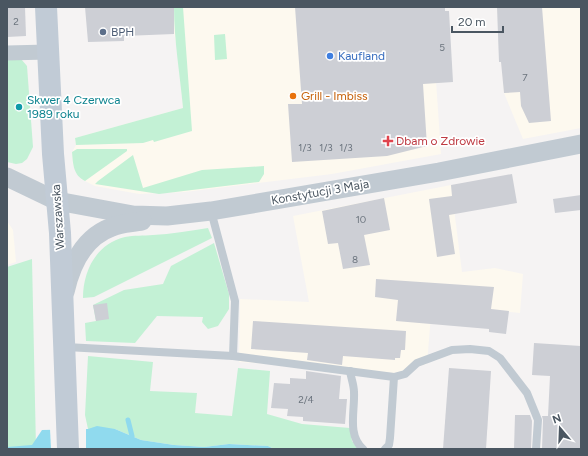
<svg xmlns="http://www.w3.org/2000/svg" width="588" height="456" viewBox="0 0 588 456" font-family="Figtree,sans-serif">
<rect width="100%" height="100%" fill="#f5f3f3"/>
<g fill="#fdf9ef">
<polygon points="174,7 431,7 441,154 332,174 185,192 139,194 95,186 81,179 73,165 72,152 76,145 75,138 183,108 178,51 174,34"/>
<polygon points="497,7 581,7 581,128 523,139 504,93"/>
<polygon points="451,185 462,272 495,268 523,274 520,313 432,303 427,364 394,373 239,362 240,299 309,302 293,216"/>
<polygon points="7,221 13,230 16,262 7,265"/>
</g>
<g fill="#c3f1d5">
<path d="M 174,7 L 183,7 L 192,131 L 154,142 L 153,140 L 143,143 L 76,145 L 75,138 L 183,108 C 180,74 174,41 174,7 Z"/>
<polygon points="225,34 227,59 215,60 214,35"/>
<polygon points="21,59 27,66 33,147 27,159 22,163 16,164 7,162 7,60"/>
<path d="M 77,149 L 127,149 L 127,151 L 85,181 C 73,175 73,164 72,152 Z"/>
<polygon points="133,155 143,188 202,170 264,166 264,174 259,182 159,194 95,184 98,181"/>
<path d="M 208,228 L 212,238 L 94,297 L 83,298 C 83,271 96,244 125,237 C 134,235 143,236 153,235 C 171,234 189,231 208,228 Z"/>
<polygon points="214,243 229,294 229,309 218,326 208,329 202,322 203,317 157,316 135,343 86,341 85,323 96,321 93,305 124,290 163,284 171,266"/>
<polygon points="32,259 36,449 7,449 7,267"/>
<polygon points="88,356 153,362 150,391 197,393 195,413 232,416 238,368 270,371 267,414 302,424 350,428 352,441 358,449 274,449 268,446 229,444 204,447 174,445 141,440 115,429 88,429 85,415"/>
</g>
<polygon fill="#90daee" points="97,426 115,429 141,440 174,445 204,447 229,444 268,446 274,449 7,449 7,447 32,445 42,430 88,429"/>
<polygon fill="#f5f3f3" points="86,428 86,449 51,449 50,429"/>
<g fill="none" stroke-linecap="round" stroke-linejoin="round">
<polyline stroke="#90daee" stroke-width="5" points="128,420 132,436"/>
</g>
<g fill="#cdcfd5">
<polygon points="7,7 25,7 26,36 7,37"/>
<polygon points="85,7 174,7 174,34 124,36 124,41 88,42"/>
<polygon points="295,7 445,7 445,11 449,11 453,82 423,84 427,146 387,156 292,162 288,104 302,104"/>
<polygon points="497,7 542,7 551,121 529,123 521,106 520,92 504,93 501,62 499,62"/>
<polygon points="512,174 517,203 449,215 455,254 437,257 429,199 452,196 451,185"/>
<polygon points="581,195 581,210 555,213 553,199"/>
<polygon points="384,198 390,230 364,235 370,265 343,269 338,243 328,244 322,211"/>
<polygon points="376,279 494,287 491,309 509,311 506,334 489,332 489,329 396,321 398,300 375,297"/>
<polygon points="107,303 109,319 96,321 93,305"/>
<polygon points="253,321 406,331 405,350 401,350 400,358 395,358 395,360 343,356 342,365 307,360 308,353 251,349"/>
<polygon points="534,343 581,346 581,449 542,449 543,420 542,416 548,416 550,376 532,375"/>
<polygon points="449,368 491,371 486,449 443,449"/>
<polygon points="306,371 341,376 339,399 347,399 345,424 303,421 303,417 287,416 288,409 271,408 274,383 290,384 290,378 306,379"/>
<polygon points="515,415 530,415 532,421 531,449 514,449"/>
</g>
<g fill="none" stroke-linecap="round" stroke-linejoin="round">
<g stroke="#c1cad2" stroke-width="8">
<polyline points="211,211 235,301 233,356"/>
<polyline points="66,347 233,356 394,377 405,374 417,363 452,350 470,349 489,351 500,358 527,393 538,420 536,449"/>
<path d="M 350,371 C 351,378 354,385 354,392 C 355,411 347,435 363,449"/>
<polyline points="385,449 389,445 390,438 394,377"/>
</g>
<polyline stroke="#c1cad2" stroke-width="15" points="7,53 48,52"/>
<g stroke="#c1cad2" stroke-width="19">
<polyline points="7,177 57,201 133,215 167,216 211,211 439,172 581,144"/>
<path d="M 65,292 C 71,265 84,237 112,227 C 121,223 133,223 142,221"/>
</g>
<polyline stroke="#c1cbd6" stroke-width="22" points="46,7 53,154 60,233 68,449"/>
</g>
<circle fill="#5c6f8a" stroke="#fff" stroke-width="1.5" cx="103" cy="32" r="4"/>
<circle fill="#3f7fe0" stroke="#fff" stroke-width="1.5" cx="330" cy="56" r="4"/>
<circle fill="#e8710a" stroke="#fff" stroke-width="1.5" cx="293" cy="96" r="4"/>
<circle fill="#0f9aa8" stroke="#fff" stroke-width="1.5" cx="19" cy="107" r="4"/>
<path fill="#e0444e" stroke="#fff" stroke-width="1.5" d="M386 135h4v4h4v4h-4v4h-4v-4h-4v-4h4z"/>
<g text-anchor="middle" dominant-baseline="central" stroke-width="3.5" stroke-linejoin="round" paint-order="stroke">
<g font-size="10" fill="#6b747e">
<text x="16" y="21">2</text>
<text x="442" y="47">5</text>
<text x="525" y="77">7</text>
<text x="305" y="147">1/3</text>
<text x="326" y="147">1/3</text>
<text x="346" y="147">1/3</text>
<text x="361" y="219">10</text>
<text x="355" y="259">8</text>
<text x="306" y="399">2/4</text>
</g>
<g font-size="12" fill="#4e5e75" stroke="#fff" text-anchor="start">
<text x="111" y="32">BPH</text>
</g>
<g font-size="12" fill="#366cbe" stroke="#fff" text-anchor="start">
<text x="338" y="56">Kaufland</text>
</g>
<g font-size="12" fill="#c56008" stroke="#fff" text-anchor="start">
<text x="301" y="96">Grill - Imbiss</text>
</g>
<g font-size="12" fill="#0d838f" stroke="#fff" text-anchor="start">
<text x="27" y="100">Skwer 4 Czerwca<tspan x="27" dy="14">1989 roku</tspan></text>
</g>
<g font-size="12" fill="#be3a42" stroke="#fff" text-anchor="start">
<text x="396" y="141">Dbam o Zdrowie</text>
</g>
<g font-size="12" fill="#4a5661" stroke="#fff">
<text transform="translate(320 192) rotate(-10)">Konstytucji 3 Maja</text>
<text transform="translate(58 217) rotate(-94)">Warszawska</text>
</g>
</g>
<rect width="588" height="456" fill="none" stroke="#4a5661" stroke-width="16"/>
<g transform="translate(560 428) rotate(341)" stroke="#ffffff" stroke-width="3" paint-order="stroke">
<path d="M0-3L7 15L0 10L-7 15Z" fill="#4a5661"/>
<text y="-6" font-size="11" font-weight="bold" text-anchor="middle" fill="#4a5661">N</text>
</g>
<path d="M452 26v6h51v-6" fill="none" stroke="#4a5661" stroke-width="2"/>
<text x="458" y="26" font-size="12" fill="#4a5661" stroke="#ffffff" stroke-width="3" paint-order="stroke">20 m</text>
</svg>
